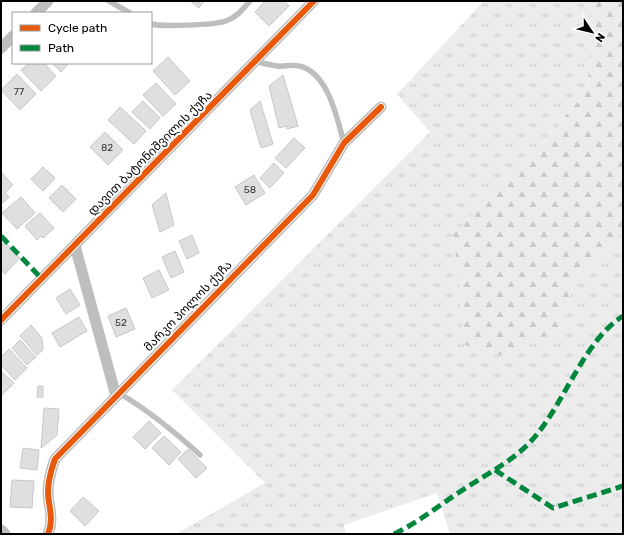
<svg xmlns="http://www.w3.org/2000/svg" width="624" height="535" viewBox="0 0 624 535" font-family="Rubik,'Noto Sans Georgian',sans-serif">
<defs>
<pattern id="grass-tufts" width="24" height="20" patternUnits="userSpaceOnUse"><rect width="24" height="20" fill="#ececec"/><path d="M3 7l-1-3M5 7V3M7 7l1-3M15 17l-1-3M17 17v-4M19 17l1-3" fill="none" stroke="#c9c9c9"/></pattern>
<pattern id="forest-firs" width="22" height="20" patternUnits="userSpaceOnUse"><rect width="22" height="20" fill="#ececec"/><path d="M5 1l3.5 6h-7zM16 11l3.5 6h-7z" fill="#c9c9c9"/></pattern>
</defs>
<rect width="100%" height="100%" fill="#fff"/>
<polygon fill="url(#grass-tufts)" points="484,1 588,1 592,33 587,91 553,130 453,235 460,288 559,329 575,282 623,231 623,534 450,534 437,493 344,525 346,534 176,534 265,483 172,390 430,132 397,94"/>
<polygon fill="url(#forest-firs)" points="588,1 623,1 623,231 575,282 559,329 503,356 462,344 460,288 453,235 553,130 587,91 592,33"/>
<g fill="#dfdfdf" stroke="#c7c7c7">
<polygon points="190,1 204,1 199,8"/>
<polygon points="265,1 284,1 289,6 269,26 255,12"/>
<polygon points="168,57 190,81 175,95 153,71"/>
<polygon points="29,63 44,63 56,76 41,91 21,70"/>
<polygon points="52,63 69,63 61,72"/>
<polygon points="17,74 36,94 20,110 1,90"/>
<polygon points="283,75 298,126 287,129 287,126 279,128 269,86"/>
<polygon points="156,83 176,104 163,116 143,95"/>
<polygon points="143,101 160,118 150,129 132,112"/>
<polygon points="260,101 273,144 261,148 250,110"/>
<polygon points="120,107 146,131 134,144 108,120"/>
<polygon points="105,132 123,150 108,165 90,147"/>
<polygon points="294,138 305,148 286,168 275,158"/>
<polygon points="274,163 284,173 270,188 260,178"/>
<polygon points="43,167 55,178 43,191 31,179"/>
<polygon points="1,172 13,185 5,193 9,197 3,203 1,200"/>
<polygon points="254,175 265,193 246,205 235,187"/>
<polygon points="62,185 76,199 63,212 49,198"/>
<polygon points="166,193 174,225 160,232 152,205"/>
<polygon points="21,197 35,213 17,229 2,213"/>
<polygon points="40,213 54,228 43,238 41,236 37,240 25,226"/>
<polygon points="192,235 199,253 187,259 179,241"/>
<polygon points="5,242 20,258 5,274 1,270 1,246"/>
<polygon points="175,251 184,272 171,278 162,257"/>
<polygon points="159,270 169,290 152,298 143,278"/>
<polygon points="70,289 80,305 66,314 56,298"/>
<polygon points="126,308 135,329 116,337 108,316"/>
<polygon points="79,317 87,331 60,347 52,333"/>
<polygon points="31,325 42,338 43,350 37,355 20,336"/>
<polygon points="20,340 36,357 27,365 12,348"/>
<polygon points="9,349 27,368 15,380 1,365 1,357"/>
<polygon points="1,371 14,383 1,396"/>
<polygon points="38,386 43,386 43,397 37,397"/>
<polygon points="44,408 59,409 57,435 41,448"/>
<polygon points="149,421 161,433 145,449 133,437"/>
<polygon points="164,436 181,452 169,465 152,448"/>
<polygon points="23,448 39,450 37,470 20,468"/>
<polygon points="188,449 207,468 196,478 178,459"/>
<polygon points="12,480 34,481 32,508 10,507"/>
<polygon points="83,497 99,511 85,526 70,511"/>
</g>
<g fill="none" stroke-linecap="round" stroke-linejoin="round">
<g stroke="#bebebe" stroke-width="5.5">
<polyline points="109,1 130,13"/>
<path d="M 151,24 C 163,27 214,25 226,21 C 237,17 243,9 250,1"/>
<path d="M 256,62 C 263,63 270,65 277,66 C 284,67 292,64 299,66 C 328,72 337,118 344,143"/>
<path d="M 119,393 C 149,411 175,432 200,455"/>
</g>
<g stroke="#bebebe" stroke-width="11">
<polyline points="36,13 48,1"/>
<polyline points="1,48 13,36"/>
<polyline points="75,246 116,396"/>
<polyline points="1,320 314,1"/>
<polyline points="1,530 5,534"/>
<path d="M 48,534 C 54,520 49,508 48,493 C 48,482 51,470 55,459 L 313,195 L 344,143 L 381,107"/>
</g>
<g stroke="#00873e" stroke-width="5" stroke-dasharray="10 5" stroke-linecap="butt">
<polyline points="1,236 42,279"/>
<polyline points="495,470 553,508 623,486"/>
<path d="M 394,534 C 417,523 437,507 458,493 C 486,474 517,460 538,433 C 566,398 586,339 623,316"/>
</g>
<g stroke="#fff" stroke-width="8">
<g id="cycleway">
<polyline points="1,320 314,1"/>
<path d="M 48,534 C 54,520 49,508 48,493 C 48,482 51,470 55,459 L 313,195 L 344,143 L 381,107"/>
</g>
</g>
<use href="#cycleway" stroke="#e8590c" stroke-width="6"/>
</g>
<g text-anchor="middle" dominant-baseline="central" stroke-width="4" stroke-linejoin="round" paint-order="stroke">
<g font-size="10" fill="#383838">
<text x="19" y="92">77</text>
<text x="107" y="148">82</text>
<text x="250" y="190">58</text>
<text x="121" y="323">52</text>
</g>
<g font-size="12" fill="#000" stroke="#fff">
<text transform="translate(150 153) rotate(-45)">დავით ბატონიშვილის ქუჩა</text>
<text transform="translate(188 306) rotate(-46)">მარკო პოლოს ქუჩა</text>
</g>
</g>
<rect width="624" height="535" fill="none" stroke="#000000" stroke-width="4"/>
<rect x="12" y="12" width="140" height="52" fill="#ffffff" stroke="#999999"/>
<rect x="20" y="25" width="20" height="6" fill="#e8590c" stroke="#999999"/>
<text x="48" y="32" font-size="12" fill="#000000">Cycle path</text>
<rect x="20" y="45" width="20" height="6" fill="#00873e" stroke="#999999"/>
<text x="48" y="52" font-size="12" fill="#000000">Path</text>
<g transform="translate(592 32) rotate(125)" stroke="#ffffff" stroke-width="3" paint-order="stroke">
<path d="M0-3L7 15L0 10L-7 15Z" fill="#000000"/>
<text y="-6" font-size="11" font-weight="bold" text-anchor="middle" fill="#000000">N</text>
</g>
</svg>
